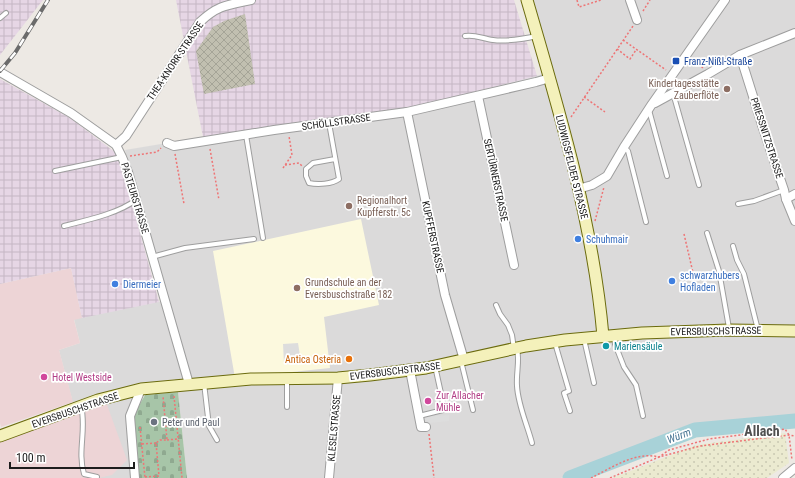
<svg xmlns="http://www.w3.org/2000/svg" width="795" height="478" viewBox="0 0 795 478" font-family="'Roboto Condensed',sans-serif">
<defs>
<pattern id="industrial-grid" width="8" height="8" patternUnits="userSpaceOnUse"><rect width="8" height="8" fill="#e6d6e5"/><path d="M0 4h8M4 0v8" fill="none" stroke="#c5b7c4"/></pattern>
<pattern id="construction-cross-hatch" width="8" height="8" patternUnits="userSpaceOnUse"><rect width="8" height="8" fill="#c1bfb0"/><path d="M0 0l8 8M0 8l8-8" fill="none" stroke="#a5a497"/></pattern>
<pattern id="farmland-dots" width="8" height="8" patternUnits="userSpaceOnUse"><rect width="8" height="8" fill="#ebead0"/><path d="M2 2h.1M6 6h.1" fill="none" stroke="#c9c8b2" stroke-width="1.8" stroke-linecap="round"/></pattern>
<pattern id="cemetery-stones" width="16" height="16" patternUnits="userSpaceOnUse"><rect width="16" height="16" fill="#a7c5a8"/><path d="M2 7V4a2 2 0 0 1 4 0v3zM10 15v-3a2 2 0 0 1 4 0v3z" fill="#8fa990"/></pattern>
</defs>
<rect width="100%" height="100%" fill="#ede9e4"/>
<polygon fill="#dbdada" points="530,0 795,0 795,415 697,425 561,478 187,478 178,392 175,379 137,384 131,416 137,478 98,478 75,411 59,350 80,343 74,319 167,300 125,150 203,137 406,109 551,72"/>
<g fill="#edd4d6">
<polygon points="71,268 82,318 74,320 80,343 59,350 73,402 1,427 0,423 0,284"/>
<polygon points="106,402 127,460 112,475 98,478 0,478 0,439"/>
</g>
<g fill="url(#industrial-grid)">
<polygon points="0,0 43,0 0,55"/>
<polygon points="176,0 514,0 537,76 406,109 203,137"/>
<polygon points="0,79 70,118 116,153 131,200 159,302 82,318 71,268 0,284"/>
</g>
<polygon fill="#fcf9de" points="361,219 379,305 324,317 330,368 235,378 213,251"/>
<polygon fill="url(#construction-cross-hatch)" points="245,14 255,84 204,94 196,51 213,27 224,21"/>
<polygon fill="url(#farmland-dots)" points="785,433 789,463 767,478 613,478 696,445"/>
<polygon fill="url(#cemetery-stones)" points="178,392 187,478 139,478 133,416 145,395"/>
<g fill="#ddd">
<polygon points="298,343 301,362 284,364 283,344"/>
<polygon points="449,415 449,421 429,423 423,417"/>
</g>
<g fill="none" stroke-linecap="round" stroke-linejoin="round">
<polyline stroke="#a8d2d8" stroke-width="15" points="570,478 695,430 795,421"/>
<g stroke="#9e9e9e" stroke-width="6">
<g id="lane">
<polyline points="0,18 6,13"/>
<path d="M 465,36 C 475,34 483,39 493,40 C 508,42 523,39 537,36"/>
<polyline points="673,93 699,185"/>
<polyline points="649,110 667,176"/>
<path d="M 329,123 L 339,179 C 332,184 318,185 309,183 L 306,176 L 306,169 L 313,163 L 335,159"/>
<polyline points="246,135 263,238"/>
<polyline points="624,147 628,151 646,222"/>
<polyline points="55,171 122,157"/>
<polyline points="738,204 754,201 784,190"/>
<path d="M 64,226 C 87,220 117,214 136,200"/>
<polyline points="707,233 719,271 729,328"/>
<polyline points="733,246 737,260 744,274 758,330"/>
<polyline points="152,257 185,248 254,239"/>
<polyline points="496,305 500,314 508,325 512,335 514,349"/>
<polyline points="614,337 615,344 624,367 636,385 643,416"/>
<polyline points="584,339 594,383"/>
<polyline points="555,343 569,391 564,393 570,411"/>
<path d="M 517,349 C 520,361 516,373 517,386 C 518,405 527,424 532,443"/>
<polyline points="461,361 473,410"/>
<polyline points="204,383 209,426 217,440"/>
<path d="M 81,406 C 87,429 77,451 84,474 L 97,477"/>
<polyline points="287,407 287,380"/>
<polyline points="419,416 443,410 444,407 435,366"/>
</g>
</g>
<g stroke="#9e9e9e" stroke-width="10">
<g id="street">
<polyline points="630,0 637,20"/>
<polyline points="740,55 763,128 784,190 786,199 795,221"/>
<polyline points="0,72 71,113 116,145 122,157 128,172 189,384"/>
<polyline points="478,96 514,265"/>
<polyline points="655,103 708,74 740,55 795,33"/>
<polyline points="407,112 445,295 464,360"/>
<polyline points="167,143 174,146 274,130 407,112 536,82 550,78"/>
<path d="M 116,145 L 126,136 L 200,22 C 218,5 228,5 251,0"/>
<polyline points="578,189 592,185 607,176 624,147 652,104 725,0"/>
<polyline points="786,199 795,194"/>
<polyline points="410,370 421,427 426,427"/>
<polyline points="135,478 130,416 141,389"/>
<polyline points="329,478 338,378"/>
<polyline points="783,478 795,468"/>
</g>
</g>
<g stroke="#6b6b0e" stroke-width="13">
<g id="secondary">
<path d="M 527,0 C 559,110 593,222 603,336"/>
<polyline points="0,436 98,400 141,389 251,379 338,378 370,375 426,368 526,346 565,340 642,333 729,330 795,331"/>
</g>
</g>
<g stroke="#ee7475" stroke-width="1.5" stroke-dasharray="2 2" stroke-linecap="butt">
<polyline points="577,0 579,7 601,0"/>
<polyline points="643,11 650,0"/>
<polyline points="623,40 666,70"/>
<polyline points="617,49 630,59 636,50"/>
<polyline points="693,58 703,68"/>
<polyline points="584,97 605,112"/>
<polyline points="571,117 633,26"/>
<polyline points="210,149 219,200"/>
<polyline points="175,154 184,204"/>
<polyline points="130,156 157,152 161,148"/>
<polyline points="285,165 299,163 302,166"/>
<polyline points="283,168 292,155 289,136"/>
<polyline points="595,221 604,187"/>
<polyline points="684,234 694,277 713,272"/>
<polyline points="174,396 182,478"/>
<polyline points="140,427 145,478"/>
<polyline points="429,434 434,478"/>
<polyline points="167,440 177,439"/>
<polyline points="142,444 156,443"/>
<polyline points="145,477 159,476 156,443 160,440 167,440 163,396"/>
<path d="M 591,478 C 611,468 636,451 659,457 L 669,450 L 709,439 L 785,429 L 789,435 L 792,460"/>
<polyline points="610,478 659,457 700,446 789,435 795,436"/>
</g>
<use href="#lane" stroke="#fff" stroke-width="4"/>
<use href="#street" stroke="#fff" stroke-width="8"/>
<use href="#secondary" stroke="#f4f1bb" stroke-width="11"/>
<g stroke="#6b6b6b" stroke-width="4">
<polyline id="rail" points="0,71 15,53 48,0"/>
</g>
<use href="#rail" stroke="#fff" stroke-width="2.5" stroke-dasharray="8" stroke-linecap="butt"/>
</g>
<rect fill="#1a4fb4" stroke="#fff" stroke-width="1.5" x="672" y="57" width="8" height="8" rx="2"/>
<g fill="#8d6e63" stroke="#fff" stroke-width="1.5">
<circle cx="727" cy="89" r="4"/>
<circle cx="349" cy="206" r="4"/>
<circle cx="297" cy="288" r="4"/>
</g>
<g fill="#3f7fe0" stroke="#fff" stroke-width="1.5">
<circle cx="578" cy="239" r="4"/>
<circle cx="672" cy="281" r="4"/>
<circle cx="115" cy="284" r="4"/>
</g>
<circle fill="#0f9aa8" stroke="#fff" stroke-width="1.5" cx="606" cy="346" r="4"/>
<circle fill="#e8710a" stroke="#fff" stroke-width="1.5" cx="349" cy="359" r="4"/>
<g fill="#d1479c" stroke="#fff" stroke-width="1.5">
<circle cx="44" cy="377" r="4"/>
<circle cx="428" cy="401" r="4"/>
</g>
<circle fill="#6b7280" stroke="#fff" stroke-width="1.5" cx="154" cy="422" r="4"/>
<g text-anchor="middle" dominant-baseline="central" stroke-width="3.5" stroke-linejoin="round" paint-order="stroke">
<g font-size="10" fill="#1d1d1d" stroke="#fff">
<text transform="translate(175 61) rotate(-56)">THEA-KNORR-STRASSE</text>
<text transform="translate(336 122) rotate(-8)">SCHÖLLSTRASSE</text>
<text transform="translate(767 138) rotate(72)">PRIESSNITZSTRASSE</text>
<text transform="translate(572 167) rotate(76)">LUDWIGSFELDER STRASSE</text>
<text transform="translate(496 180) rotate(78)">SERTÜRNERSTRASSE</text>
<text transform="translate(135 198) rotate(73)">PASTEURSTRASSE</text>
<text transform="translate(433 237) rotate(78)">KUPFFERSTRASSE</text>
<text transform="translate(716 331) rotate(-1)">EVERSBUSCHSTRASSE</text>
<text transform="translate(395 371) rotate(-7)">EVERSBUSCHSTRASSE</text>
<text transform="translate(75 410) rotate(-19)">EVERSBUSCHSTRASSE</text>
<text transform="translate(334 428) rotate(-85)">KLESELSTRASSE</text>
</g>
<g font-size="10" fill="#164399" stroke="#fff" text-anchor="start">
<text x="684" y="61">Franz-Nißl-Straße</text>
</g>
<g font-size="10" fill="#785e54" stroke="#fff" text-anchor="start">
<text x="719" y="83" text-anchor="end">Kindertagesstätte<tspan x="719" dy="12">Zauberflöte</tspan></text>
<text x="357" y="200">Regionalhort<tspan x="357" dy="12">Kupfferstr. 5c</tspan></text>
<text x="305" y="282">Grundschule an der<tspan x="305" dy="12">Eversbuschstraße 182</tspan></text>
</g>
<g font-size="10" fill="#366cbe" stroke="#fff" text-anchor="start">
<text x="586" y="239">Schuhmair</text>
<text x="680" y="275">schwarzhubers<tspan x="680" dy="12">Hofladen</tspan></text>
<text x="123" y="284">Diermeier</text>
</g>
<g font-size="10" fill="#0d838f" stroke="#fff" text-anchor="start">
<text x="614" y="346">Mariensäule</text>
</g>
<g font-size="10" fill="#c56008" stroke="#fff" text-anchor="end">
<text x="341" y="359">Antica Osteria</text>
</g>
<g font-size="10" fill="#b23c85" stroke="#fff" text-anchor="start">
<text x="52" y="377">Hotel Westside</text>
<text x="436" y="395">Zur Allacher<tspan x="436" dy="12">Mühle</tspan></text>
</g>
<g font-size="10" fill="#5b616d" stroke="#fff" text-anchor="start">
<text x="162" y="422">Peter und Paul</text>
</g>
<g font-size="11" font-style="italic" fill="#4c7896" stroke="#fff">
<text transform="translate(679 436) rotate(-21)">Würm</text>
</g>
<g font-size="14" font-weight="bold" fill="#505050" stroke="#fff">
<text x="762" y="431">Allach</text>
</g>
</g>
<path d="M10 462v6h124v-6" fill="none" stroke="#1d1d1d" stroke-width="2"/>
<text x="16" y="462" font-size="12" fill="#1d1d1d" stroke="#ffffff" stroke-width="3" paint-order="stroke">100 m</text>
</svg>
